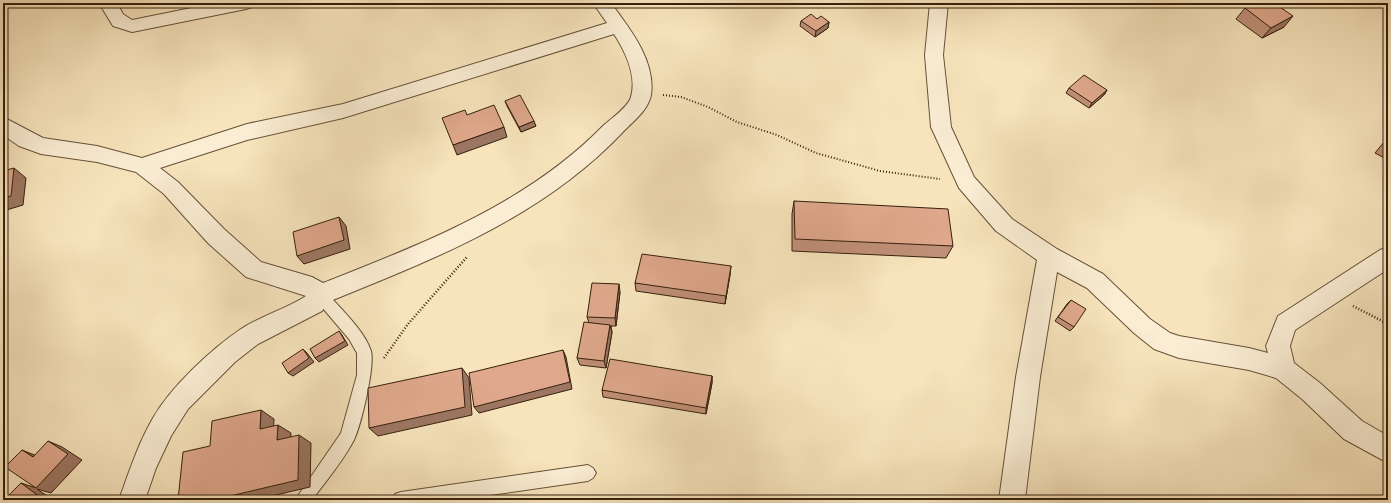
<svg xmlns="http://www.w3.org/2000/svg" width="1391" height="503" viewBox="0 0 1391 503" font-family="'Gentium Book Plus',serif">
<rect width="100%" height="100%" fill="#f7e4bc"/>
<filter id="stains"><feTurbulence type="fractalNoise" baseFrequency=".005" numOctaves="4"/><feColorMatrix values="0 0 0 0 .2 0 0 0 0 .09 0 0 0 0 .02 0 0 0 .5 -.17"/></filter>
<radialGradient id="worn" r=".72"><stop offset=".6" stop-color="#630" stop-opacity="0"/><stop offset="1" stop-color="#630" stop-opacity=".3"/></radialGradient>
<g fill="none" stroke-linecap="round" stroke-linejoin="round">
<g stroke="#665138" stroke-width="2">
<g id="service">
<path d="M 320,289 L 325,291 C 339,307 365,331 371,351 C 375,367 361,425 354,440 C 343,461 326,481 312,500 L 295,500 L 341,433 L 357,375 L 357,353 L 349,339 L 315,299 L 313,295 L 315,291 Z"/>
<polygon points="588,465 593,468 596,473 593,478 588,481 455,500 393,500 395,494 401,492"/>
</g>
</g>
<g stroke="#665138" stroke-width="2">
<g id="minor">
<polygon points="99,3 117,3 123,14 132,20 216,3 255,3 252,7 246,9 132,32 113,26"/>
<path d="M 593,3 L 611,3 C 630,29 656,61 651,95 C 648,111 631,123 622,133 C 541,218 434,259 328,302 L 322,311 L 258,344 L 235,362 L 188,409 L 171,436 L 156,468 L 145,500 L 119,500 C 129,472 138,444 153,418 C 171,387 210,350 241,329 C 261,316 286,309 306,296 L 246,277 L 208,243 L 164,194 L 136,172 L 97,162 L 41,154 L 19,146 L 3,135 L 3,117 L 43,138 L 97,146 L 142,158 L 247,124 L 343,104 L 607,23 ZM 614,34 C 625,51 637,76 631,97 C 628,107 612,118 604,125 C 527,204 424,243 323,283 L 312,277 L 261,262 L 224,229 L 178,182 L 160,168 L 247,140 L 343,118 Z"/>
<polygon points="930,3 948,3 943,55 951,127 974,177 1012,219 1057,249 1103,274 1150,319 1170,333 1179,336 1249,348 1268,353 1266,346 1278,316 1380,250 1388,247 1388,269 1295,330 1290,346 1294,363 1320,383 1362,421 1388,436 1388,463 1344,439 1302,399 1276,378 1249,370 1179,358 1154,349 1134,333 1087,288 1057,272 1040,377 1025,500 999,500 1016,377 1037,260 996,231 959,188 931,127 925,55"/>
</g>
</g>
<polyline stroke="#36200c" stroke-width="2" stroke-dasharray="1 2" stroke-linecap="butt" points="663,95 681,97 708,107 737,122 777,135 816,153 880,171 940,179"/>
<g stroke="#36200c" stroke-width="2.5" stroke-dasharray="1 2" stroke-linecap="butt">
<polyline points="1353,306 1388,324"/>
<polyline points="384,358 408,324 467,257"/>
</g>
<use href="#service" fill="#faedd3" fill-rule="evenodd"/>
<use href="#minor" fill="#faedd3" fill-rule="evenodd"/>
</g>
<g fill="#c09078" stroke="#36200c">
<polygon points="1245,8 1284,27 1262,38 1236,19"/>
<polygon points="817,19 829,22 828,28 815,37 800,26 801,21"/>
<polygon points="1069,88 1107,90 1104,95 1089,108 1066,93"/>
<polygon points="505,101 536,126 521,132 507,106"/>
<polygon points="1388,137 1388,160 1375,153"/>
<polygon points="794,201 953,246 946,258 792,251 792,214"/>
<polygon points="730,275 725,304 636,291 635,283"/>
<polygon points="620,292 616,326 611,326 612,332 606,368 580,365 577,358 589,323 587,317"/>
<polygon points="1071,300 1074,327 1070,331 1055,321 1067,304"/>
<polygon points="712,376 712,383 706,414 603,397 602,390"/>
<polygon points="1139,497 1144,500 1132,500"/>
</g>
<g fill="#9c7662" stroke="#36200c">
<polygon points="1293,16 1284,27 1262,38 1271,28"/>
<polygon points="829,22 828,28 815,37 816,31"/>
<polygon points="1107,90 1104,95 1089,108 1092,103"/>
<polygon points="534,121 536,126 521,132 519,127"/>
<polygon points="504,127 507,137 457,155 453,145"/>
<polygon points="14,168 26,178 23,205 3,211 3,198"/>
<polygon points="339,217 346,226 350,249 304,264 297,256"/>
<polygon points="731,266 730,275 725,304 726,296"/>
<polygon points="619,284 620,292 616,326 615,318"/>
<polygon points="610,325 612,332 606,368 604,361"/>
<polygon points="339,331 342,335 348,345 319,362 315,358"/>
<polygon points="303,349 307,353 314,362 293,376 288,373"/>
<polygon points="563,350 566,357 572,389 479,413 474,407"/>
<polygon points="462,368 469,378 472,415 378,436 369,428"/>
<polygon points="712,376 712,383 706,414 706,408"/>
<polygon points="261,410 274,419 273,437 260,429"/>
<polygon points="278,425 291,433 290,448 277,440"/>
<polygon points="299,435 311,443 310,487 255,500 213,500"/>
<polygon points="48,441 62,447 82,460 51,493 37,489 53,500 44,500 21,483 36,488"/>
<polygon points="22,450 37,456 33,457"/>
</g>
<g fill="#dfa88c" stroke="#36200c">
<polygon points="1256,3 1274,3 1293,16 1271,28 1245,8"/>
<polygon points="811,14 817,19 821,16 829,22 816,31 801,21"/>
<polygon points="1084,75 1107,90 1092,103 1069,88"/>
<polygon points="520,95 534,121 519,127 505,101"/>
<polygon points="494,105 504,127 453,145 442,118 465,110 467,115"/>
<polygon points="14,168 11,196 3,198 3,171"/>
<polygon points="794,201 948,209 953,246 795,239"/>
<polygon points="339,217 344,240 297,256 293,232"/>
<polygon points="642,254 731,266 726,296 635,283"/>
<polygon points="592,283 619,284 615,318 587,317"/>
<polygon points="1071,300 1086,309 1074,327 1058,317"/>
<polygon points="584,322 610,325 604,361 577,358"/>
<polygon points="339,331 345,341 315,358 310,349"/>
<polygon points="303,349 309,358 288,373 282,363"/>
<polygon points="563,350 570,382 474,407 469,373"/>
<polygon points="610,359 712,376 706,408 602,390"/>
<polygon points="462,368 465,407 369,428 368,388"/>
<polygon points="261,410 260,429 278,425 277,440 299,435 298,480 213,500 178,500 183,452 210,446 212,421"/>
<polygon points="48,441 68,454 36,488 5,467 22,450 33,457"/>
<polygon points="21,483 44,500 4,500"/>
<polygon points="1139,497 1144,500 1137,500"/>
</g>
<rect width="1391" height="503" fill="none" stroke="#f7e4bc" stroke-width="16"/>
<rect x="4" y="4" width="1383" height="495" fill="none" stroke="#36200c" stroke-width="2"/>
<rect x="8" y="8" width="1375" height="487" fill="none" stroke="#36200c"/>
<rect width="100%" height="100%" filter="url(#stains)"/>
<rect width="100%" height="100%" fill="url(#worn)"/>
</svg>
